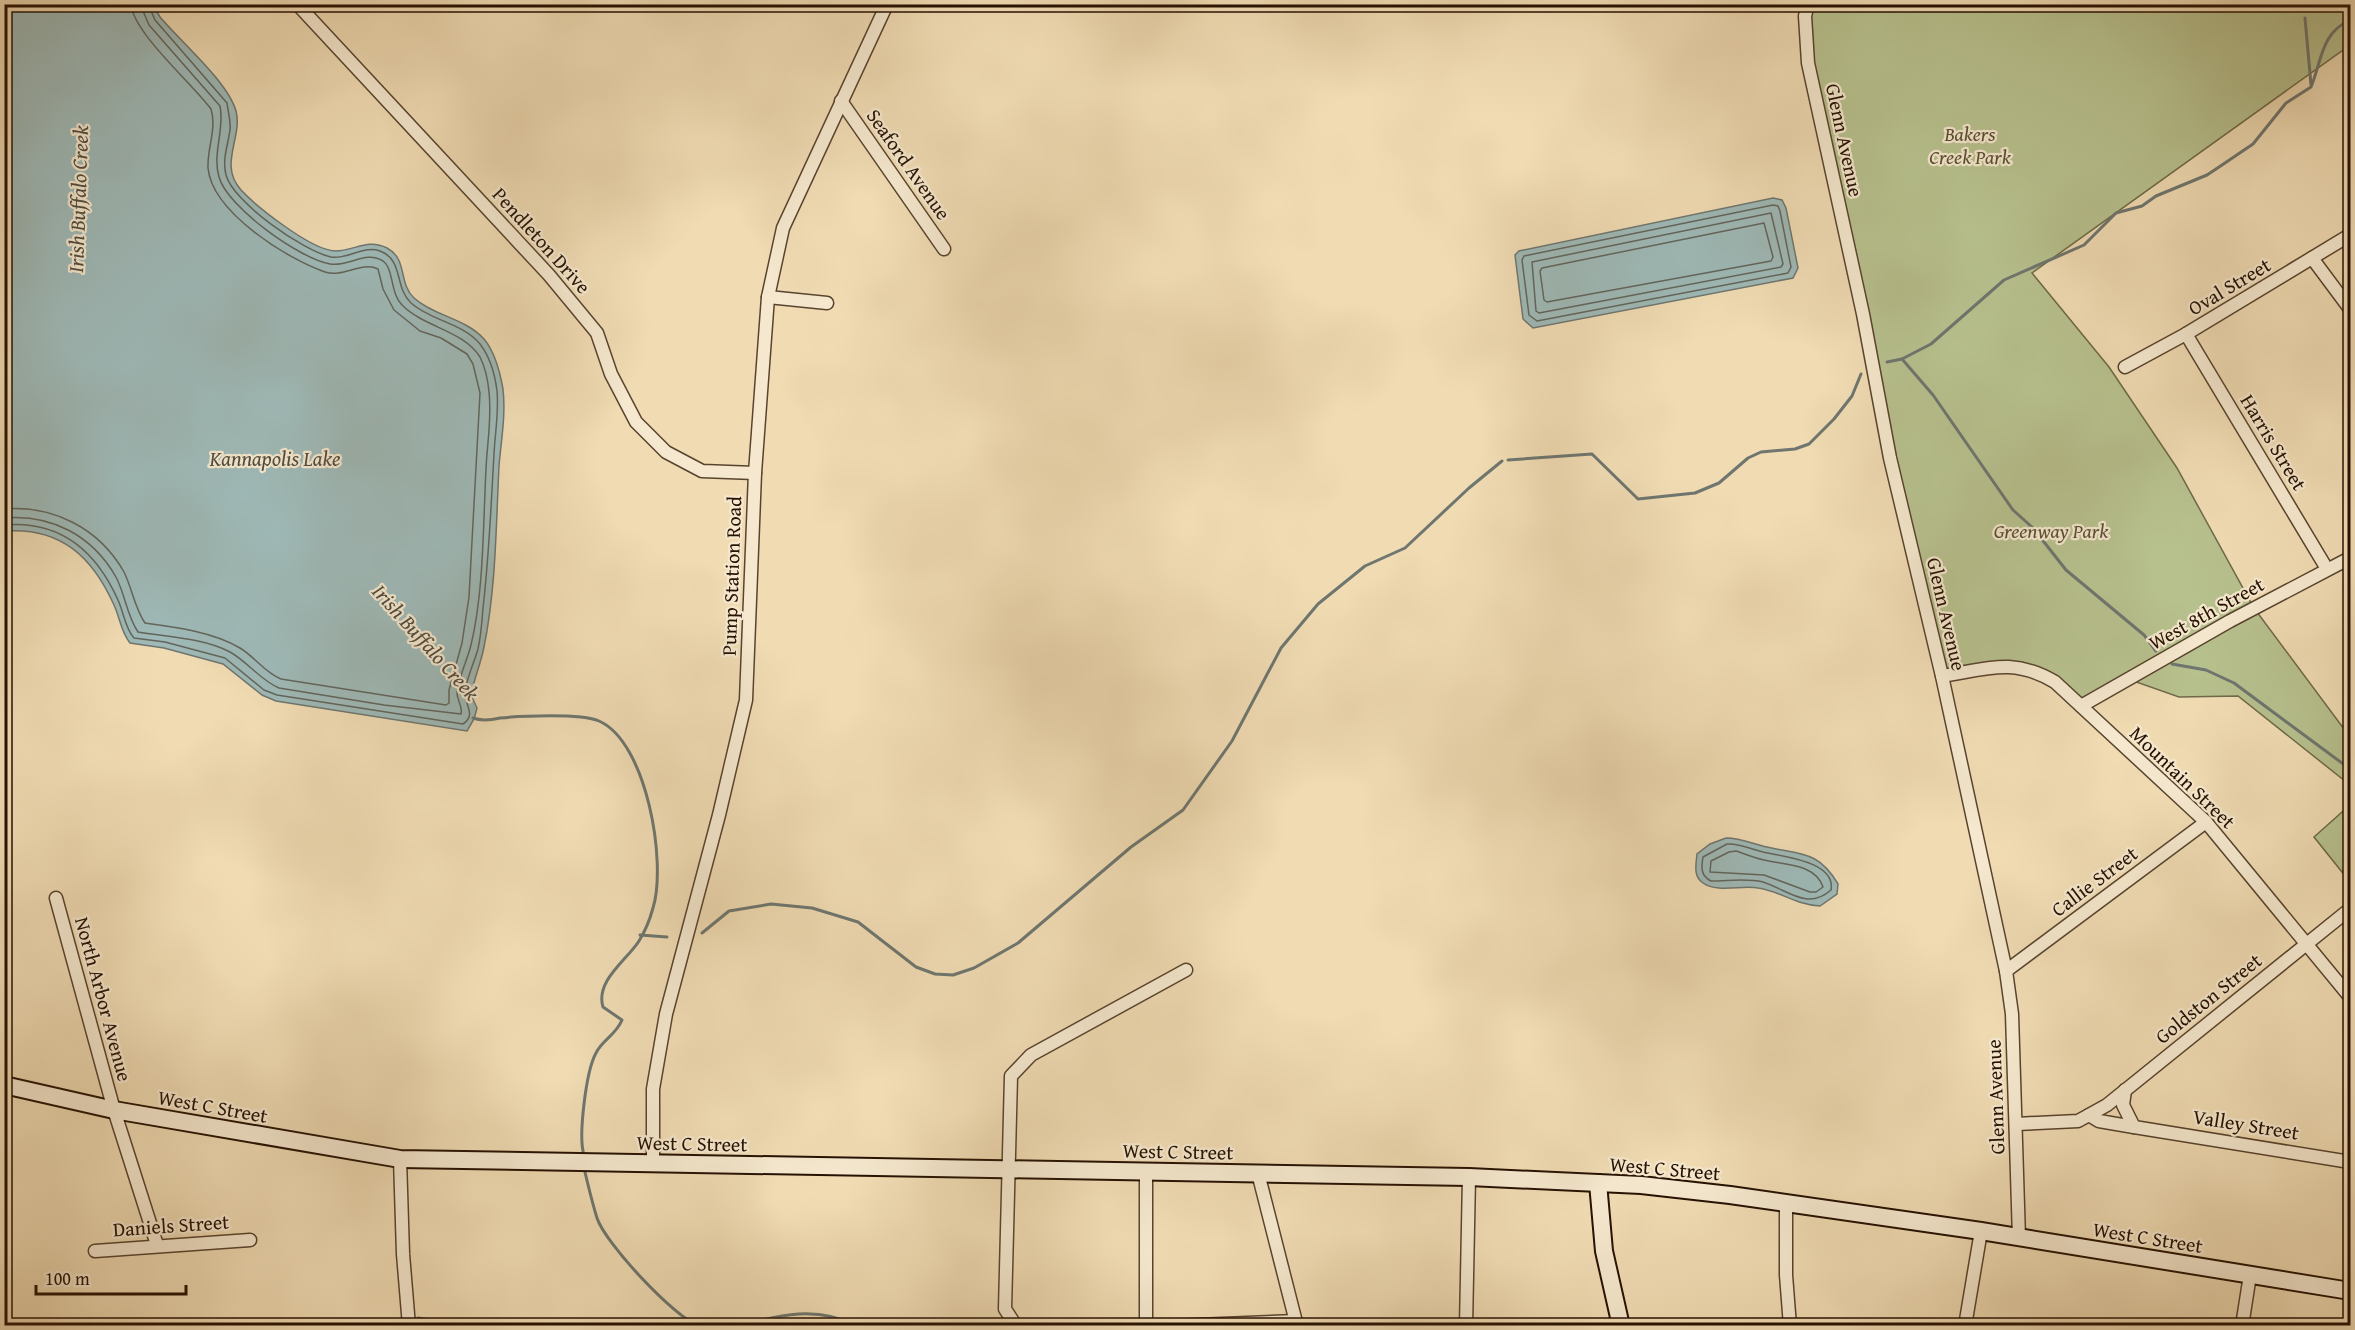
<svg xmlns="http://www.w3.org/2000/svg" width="2355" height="1330" viewBox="0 0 2355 1330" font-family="'Gentium Book Plus',serif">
<rect width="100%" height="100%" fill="#f0dbb3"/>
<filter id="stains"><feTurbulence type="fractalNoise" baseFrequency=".00333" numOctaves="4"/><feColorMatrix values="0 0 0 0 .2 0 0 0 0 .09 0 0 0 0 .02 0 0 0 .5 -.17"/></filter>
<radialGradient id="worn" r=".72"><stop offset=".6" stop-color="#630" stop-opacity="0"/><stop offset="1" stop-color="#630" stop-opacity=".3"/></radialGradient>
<g fill="#b7c18e" stroke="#6e6948" stroke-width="1.5">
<polygon points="1809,4 2350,5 2350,45 2032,273 2109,367 2177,468 2254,608 2350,737 2350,785 2238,696 2179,697 2128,679 2081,706 2049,679 2015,665 1942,676 1808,63"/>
<polygon points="2350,805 2350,882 2314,837"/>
</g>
<g fill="#9eb9b7" stroke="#6e766f" stroke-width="1.5">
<path d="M 5,4 L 153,5 L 160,17 C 181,42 228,82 236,111 C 243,137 218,165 241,190 C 257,207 311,250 335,251 C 355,251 367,238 387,248 C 408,259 398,283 414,298 C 434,316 465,318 484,339 C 495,352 500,372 503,389 C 506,415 501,441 499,466 C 496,526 496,588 484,647 C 481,663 474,679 471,695 L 477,708 L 474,719 L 467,731 L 276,701 L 262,695 L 223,664 L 164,648 L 130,643 C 121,632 120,618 114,605 C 92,556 60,527 5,531 Z"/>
<polygon points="1773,198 1782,200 1786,208 1798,268 1793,278 1533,328 1523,319 1515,255 1519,251"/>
<path d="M 1726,838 C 1741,838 1753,844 1767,847 C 1800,855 1818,850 1838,884 L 1837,894 L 1820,906 C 1796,905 1780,891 1758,888 C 1742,885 1717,893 1703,883 C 1693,876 1696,865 1697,854 L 1710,844 Z"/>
</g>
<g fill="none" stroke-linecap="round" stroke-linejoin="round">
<g stroke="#62655c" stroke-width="1.5">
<polygon points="1773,205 1778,206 1780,211 1791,267 1788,273 1537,321 1529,315 1522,260 1524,256"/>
<polygon points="1771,213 1783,264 1781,267 1539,313 1536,311 1532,262"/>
<polygon points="1764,223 1773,257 1771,261 1547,302 1544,300 1540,271 1542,268"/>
<path d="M 4,509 C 53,505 99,528 124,572 C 132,588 135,609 145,623 C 175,627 214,632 240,648 C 255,657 265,673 281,679 L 446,705 L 449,703 L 449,690 L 462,643 L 469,597 L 480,393 L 473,364 L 467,354 L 441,338 L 420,331 L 394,310 L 383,289 L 378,269 C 362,261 343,278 325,272 C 287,259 212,212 208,168 C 207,148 217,129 211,109 C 193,84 133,33 131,4"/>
<path d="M 4,518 C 51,514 92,535 116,577 C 125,594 127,616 138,632 C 168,637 203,638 230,652 C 248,662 260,680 279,688 L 384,705 L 461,714 C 463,706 457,701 457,693 C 459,676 467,661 471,645 C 484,591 483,525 486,469 C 487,444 492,418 489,392 C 488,381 485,367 480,357 C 463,330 425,328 402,305 C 390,293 394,269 383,261 C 366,250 349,267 330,264 C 300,259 227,207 219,177 C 212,153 225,129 220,106 L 149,25 L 140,4"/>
<path d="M 4,525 C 60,520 96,551 118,600 C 124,613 125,628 134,638 L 165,642 L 225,658 L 264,690 L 277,695 L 463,724 C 477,715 464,704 465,692 C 467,677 474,663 478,649 C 481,636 482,622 483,608 C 489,557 491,506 494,454 C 495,433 499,412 497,391 C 495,375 490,357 480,344 C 463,323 431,321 411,303 C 394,287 404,260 380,251 C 362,245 348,260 331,257 C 303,251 233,202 226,175 C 222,159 228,145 230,130 C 231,120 228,112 227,103 L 155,20 L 148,4"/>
<path d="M 1727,844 C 1742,843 1754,851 1768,853 C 1785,857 1836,862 1831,890 C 1807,911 1788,890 1763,882 C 1747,878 1728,881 1711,881 C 1701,876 1701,868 1703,857 Z"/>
<path d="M 1736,851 C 1745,854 1755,858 1764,860 C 1783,865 1815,863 1823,887 L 1816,892 L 1810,892 L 1764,875 L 1710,872 L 1711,861 L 1729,852 Z"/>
</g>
<g stroke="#6e766f" stroke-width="3">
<polyline points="2298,4 2299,5"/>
<polyline points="2305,18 2311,85"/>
<polyline points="1902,359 1933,395 2013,510 2033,528 2066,570 2144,635 2156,651"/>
<path d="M 1887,362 L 1902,359 L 1931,344 L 2004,280 L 2084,245 L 2116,213 L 2142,206 L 2156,196 L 2207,175 L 2222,165 L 2253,144 L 2286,103 L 2311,87 C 2322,60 2321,33 2350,20"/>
<polyline points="1508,460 1592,454 1638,499 1695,493 1719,483 1748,458 1761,452 1795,449 1809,444 1834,419 1852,396 1861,374"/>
<polyline points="2172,664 2206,670 2234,683 2350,769"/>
<path d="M 473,718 C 481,721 491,720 500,718 C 520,716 581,713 599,721 C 647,742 667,863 653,908 C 650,919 644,933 639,941 C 627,960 595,981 603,1007 L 622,1020 C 616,1035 602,1040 596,1053 C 586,1071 578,1137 584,1155"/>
<polyline points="702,933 729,911 771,904 812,908 858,922 916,967 935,974 953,975 974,968 1018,943 1131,847 1183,810 1232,741 1281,648 1318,604 1365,566 1405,548 1469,488 1502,461"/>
<polyline points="640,935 667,937"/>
<path d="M 584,1168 C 588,1185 592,1202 597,1218 C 605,1243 674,1317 699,1326"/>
<polyline points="418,1318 450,1323 621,1326"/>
<polyline points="4,1325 6,1326"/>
<polyline points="390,1326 390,1325"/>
<path d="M 740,1326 C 780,1314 818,1306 857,1326"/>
</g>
<g stroke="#58442e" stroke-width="15">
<g id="street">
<polyline points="297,4 549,275 597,333 611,374 636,422 666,452 702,471 755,473"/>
<polyline points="1808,4 1805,16 1808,63 1863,314 1890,458 1942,676 2006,971 2012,1014 2019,1238"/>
<polyline points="841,101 944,249"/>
<polyline points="2312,258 2350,309"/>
<polyline points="768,297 827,303"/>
<polyline points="2186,334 2327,569"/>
<polyline points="2125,367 2186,334 2350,235"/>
<path d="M 1942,676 C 1987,669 2013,657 2055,682 L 2206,822 L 2350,997"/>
<polyline points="2081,706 2230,621 2350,558"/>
<polyline points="56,898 114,1110 157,1245"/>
<polyline points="2006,971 2206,822"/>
<polyline points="2125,1090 2123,1105 2134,1127 2350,1162"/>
<polyline points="2089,1115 2107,1105 2350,909"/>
<polyline points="2016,1124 2078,1121 2089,1115 2099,1121 2134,1127"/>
<polyline points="400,1159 403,1254 409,1326"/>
<polyline points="653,1163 653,1089 666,1014 719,815 746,700 755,473 768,297 783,228 887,4"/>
<polyline points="1258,1173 1297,1326"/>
<polyline points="1786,1203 1786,1275 1790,1326"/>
<polyline points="95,1251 250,1240"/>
<polyline points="1016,1326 1005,1309 1011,1076 1031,1055 1186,970"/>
<polyline points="1146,1326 1146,1171"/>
<polyline points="1172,1326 1296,1321"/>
<polyline points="1466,1326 1469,1177"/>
<polyline points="1965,1326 1981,1231"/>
<polyline points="2242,1326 2250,1275"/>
</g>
</g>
<g stroke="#261102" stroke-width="20">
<g id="secondary">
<polyline points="4,1085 114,1110 400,1159 1469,1177 1641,1185 1730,1195 1981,1231 2350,1291"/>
<polyline points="1598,1183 1604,1251 1621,1326"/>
</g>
</g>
<use href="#street" stroke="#f5e8ce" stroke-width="12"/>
<use href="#secondary" stroke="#f5e8ce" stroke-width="16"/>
</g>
<g text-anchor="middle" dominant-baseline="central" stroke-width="4.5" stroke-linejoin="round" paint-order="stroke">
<g font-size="20" font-style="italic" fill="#594f33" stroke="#f5e8ce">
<text x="1970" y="133">Bakers<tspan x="1970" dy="23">Creek Park</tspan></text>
<text x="2051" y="530">Greenway Park</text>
</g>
<g font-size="20" fill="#261102" stroke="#f5e8ce">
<text transform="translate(1845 140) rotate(78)">Glenn Avenue</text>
<text transform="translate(909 164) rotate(55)">Seaford Avenue</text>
<text transform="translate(542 240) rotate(48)">Pendleton Drive</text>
<text transform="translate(2229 286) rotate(-31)">Oval Street</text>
<text transform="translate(2274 442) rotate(59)">Harris Street</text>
<text transform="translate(731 576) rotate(-88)">Pump Station Road</text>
<text transform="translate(2206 613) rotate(-29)">West 8th Street</text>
<text transform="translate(1947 614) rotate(77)">Glenn Avenue</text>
<text transform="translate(2183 777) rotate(44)">Mountain Street</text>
<text transform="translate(2094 881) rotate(-37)">Callie Street</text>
<text transform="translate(2208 998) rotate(-39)">Goldston Street</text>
<text transform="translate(104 999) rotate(75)">North Arbor Avenue</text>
<text transform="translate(1995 1097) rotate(-92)">Glenn Avenue</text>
<text transform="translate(213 1106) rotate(10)">West C Street</text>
<text transform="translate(2246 1124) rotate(9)">Valley Street</text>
<text transform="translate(692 1143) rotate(1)">West C Street</text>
<text transform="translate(1178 1151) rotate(1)">West C Street</text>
<text transform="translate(1665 1168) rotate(5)">West C Street</text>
<text transform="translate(171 1225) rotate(-4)">Daniels Street</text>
<text transform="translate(2148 1237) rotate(9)">West C Street</text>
</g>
<g font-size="21" font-style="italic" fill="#504c41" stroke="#f5e8ce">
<text transform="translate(78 199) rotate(-88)">Irish Buffalo Creek</text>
<text x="275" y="458">Kannapolis Lake</text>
<text transform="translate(426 642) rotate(48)">Irish Buffalo Creek</text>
</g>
</g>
<rect width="2355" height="1330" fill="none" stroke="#f0dbb3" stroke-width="24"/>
<rect x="6" y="6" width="2343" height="1318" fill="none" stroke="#261102" stroke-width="3"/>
<rect x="12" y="12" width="2331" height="1306" fill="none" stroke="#261102" stroke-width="1.5"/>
<path d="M36 1285v9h150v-9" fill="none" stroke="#261102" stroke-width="3"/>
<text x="45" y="1285" font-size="18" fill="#261102" stroke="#f5e8ce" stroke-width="4.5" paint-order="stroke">100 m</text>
<rect width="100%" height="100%" filter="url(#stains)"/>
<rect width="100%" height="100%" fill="url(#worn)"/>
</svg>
